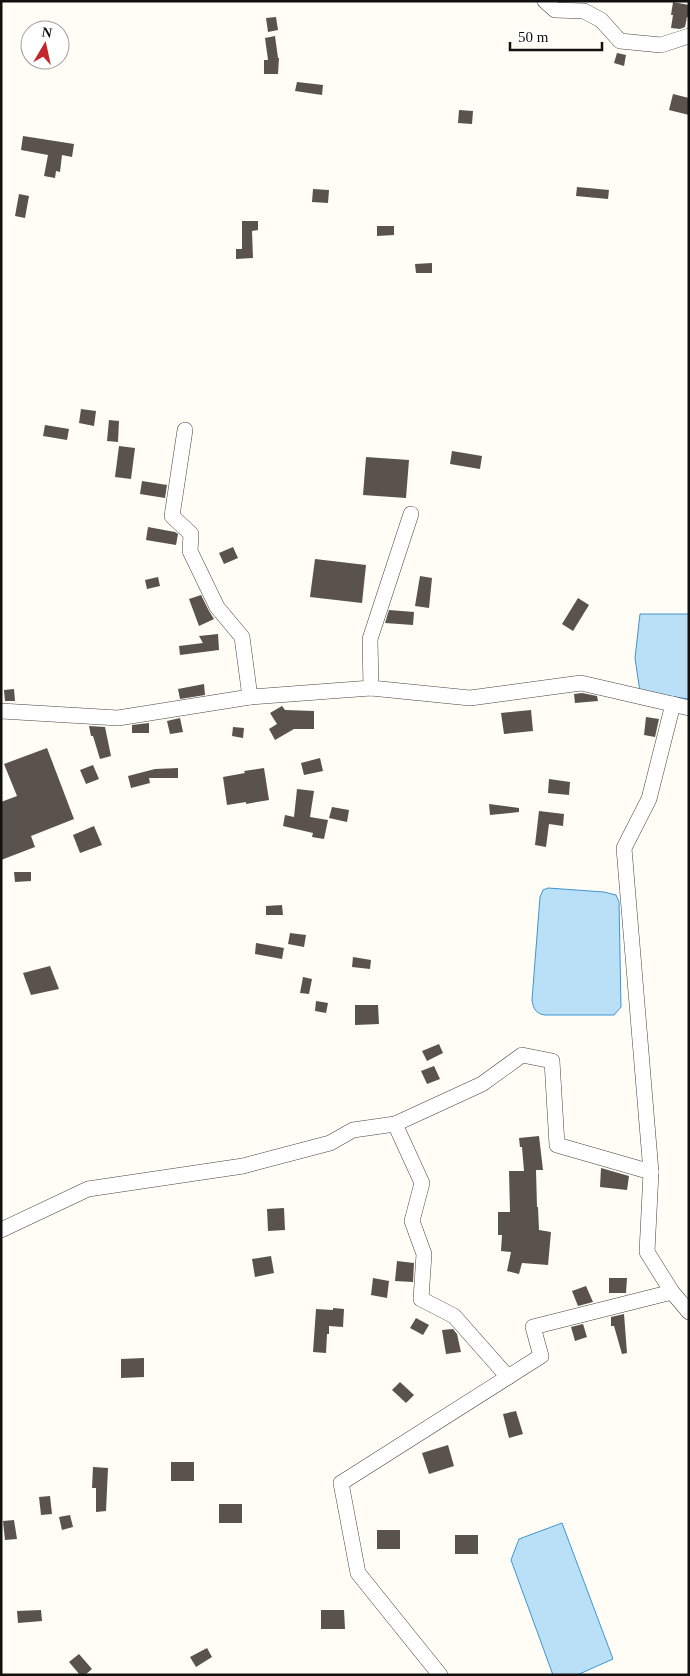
<svg xmlns="http://www.w3.org/2000/svg" width="690" height="1676" viewBox="0 0 690 1676" font-family="'Times New Roman',serif">
<rect width="100%" height="100%" fill="#fffdf5"/>
<g fill="#b9e0f7" stroke="#3f96cf">
<polygon points="640,614 689,614 689,699 640,692 635,658"/>
<path d="M 548,888 L 604,892 L 616,895 L 619,902 L 621,1007 L 614,1015 L 545,1015 C 536,1014 533,1008 532,1000 L 540,897 L 543,890 Z"/>
<polygon points="562,1523 613,1659 577,1675 553,1675 511,1560 519,1539"/>
</g>
<g fill="#5a524d">
<polygon points="673,2 689,5 689,17 687,17 685,27 680,29 671,28 673,15 671,15"/>
<polygon points="276,17 278,30 268,32 266,18"/>
<polygon points="275,36 278,58 279,58 278,74 264,74 264,60 268,60 265,38"/>
<polygon points="617,53 626,55 624,66 614,63"/>
<polygon points="297,82 323,85 322,95 295,91"/>
<polygon points="673,94 689,98 689,115 669,110"/>
<polygon points="459,110 473,111 472,124 458,123"/>
<polygon points="23,136 74,144 72,157 62,155 60,172 56,171 55,178 44,176 48,155 21,150"/>
<polygon points="577,187 609,190 608,199 576,196"/>
<polygon points="313,189 329,190 328,203 312,202"/>
<polygon points="19,194 29,196 25,218 15,216"/>
<polygon points="242,221 258,221 258,230 252,231 253,258 236,259 236,249 242,249"/>
<polygon points="377,226 394,226 394,235 377,236"/>
<polygon points="432,263 432,273 416,273 415,264"/>
<polygon points="81,409 96,411 94,426 79,423"/>
<polygon points="109,420 119,421 118,442 107,441"/>
<polygon points="45,425 69,429 67,440 43,436"/>
<polygon points="119,446 135,448 131,479 115,477"/>
<polygon points="452,451 482,456 480,469 450,464"/>
<polygon points="366,457 409,460 406,498 363,495"/>
<polygon points="142,481 167,485 165,498 140,494"/>
<polygon points="148,527 175,532 178,534 176,545 146,540"/>
<polygon points="233,547 238,558 224,564 219,553"/>
<polygon points="315,559 366,565 362,603 310,597"/>
<polygon points="420,576 432,578 429,608 415,606"/>
<polygon points="158,577 160,586 147,589 145,580"/>
<polygon points="201,595 209,611 214,619 199,626 189,599"/>
<polygon points="578,598 589,605 573,631 562,624"/>
<polygon points="389,610 414,612 413,625 385,623"/>
<polygon points="218,634 219,650 180,655 179,646 203,643 199,636"/>
<polygon points="204,684 205,695 180,699 178,689"/>
<polygon points="14,689 15,701 5,701 4,690"/>
<polygon points="582,693 597,696 598,701 575,703 574,694"/>
<polygon points="282,706 285,710 314,711 314,729 294,729 275,740 269,729 277,724 270,713"/>
<polygon points="531,710 533,731 504,734 501,713"/>
<polygon points="646,717 659,719 655,737 644,735"/>
<polygon points="180,718 183,732 170,734 167,721"/>
<polygon points="149,723 149,733 132,733 132,725"/>
<polygon points="89,726 105,727 111,756 100,759 93,736 91,736"/>
<polygon points="233,727 244,728 243,738 232,736"/>
<polygon points="47,748 74,819 31,836 35,847 1,860 1,802 17,796 4,764"/>
<polygon points="320,758 323,771 304,775 301,763"/>
<polygon points="93,765 99,779 86,784 80,770"/>
<polygon points="178,768 178,778 149,778 150,783 131,788 128,776 155,769"/>
<polygon points="264,768 269,800 246,804 246,802 227,805 223,777 245,773 244,771"/>
<polygon points="549,779 570,782 569,795 548,793"/>
<polygon points="297,789 314,791 310,817 328,820 324,839 312,837 313,833 283,826 285,815 294,817"/>
<polygon points="489,804 519,808 519,812 490,815"/>
<polygon points="332,807 349,810 347,822 329,818"/>
<polygon points="539,811 564,814 563,826 549,824 546,847 535,845"/>
<polygon points="94,826 102,845 80,853 73,835"/>
<polygon points="14,872 31,872 31,881 15,882"/>
<polygon points="282,905 283,915 266,915 266,906"/>
<polygon points="290,933 306,935 304,947 288,944"/>
<polygon points="256,943 284,948 282,959 255,954"/>
<polygon points="353,957 371,960 370,969 352,967"/>
<polygon points="50,966 59,989 31,995 23,973"/>
<polygon points="303,977 312,979 309,994 300,993"/>
<polygon points="316,1001 328,1003 326,1013 315,1011"/>
<polygon points="355,1005 378,1005 379,1024 355,1025"/>
<polygon points="439,1044 443,1053 427,1061 422,1051"/>
<polygon points="434,1066 440,1079 427,1084 421,1071"/>
<polygon points="539,1136 543,1170 536,1170 537,1207 538,1207 539,1230 551,1232 548,1265 522,1263 519,1274 507,1271 511,1252 501,1251 502,1235 498,1235 498,1212 510,1212 509,1171 524,1171 522,1147 520,1147 519,1138"/>
<polygon points="601,1168 629,1176 627,1190 600,1187"/>
<polygon points="284,1208 285,1230 268,1231 267,1209"/>
<polygon points="271,1256 274,1273 255,1277 252,1259"/>
<polygon points="397,1261 414,1263 413,1282 395,1281"/>
<polygon points="373,1278 389,1281 387,1298 371,1295"/>
<polygon points="609,1278 627,1278 626,1293 609,1293"/>
<polygon points="586,1286 593,1302 578,1306 572,1291"/>
<polygon points="333,1308 344,1309 343,1327 329,1326 329,1334 327,1334 326,1353 313,1352 316,1309 333,1310"/>
<polygon points="624,1314 627,1353 622,1354 614,1326 611,1326 611,1317"/>
<polygon points="416,1318 429,1325 423,1335 410,1328"/>
<polygon points="583,1324 587,1337 575,1341 571,1327"/>
<polygon points="453,1329 457,1334 461,1352 446,1354 442,1330"/>
<polygon points="144,1358 144,1377 121,1378 121,1359"/>
<polygon points="400,1382 414,1395 406,1403 392,1390"/>
<polygon points="516,1411 523,1434 509,1438 503,1414"/>
<polygon points="448,1445 454,1466 429,1474 422,1453"/>
<rect x="171" y="1462" width="23" height="19"/>
<polygon points="93,1467 108,1468 106,1511 96,1512 96,1488 92,1488"/>
<polygon points="50,1496 52,1514 41,1515 39,1497"/>
<rect x="219" y="1504" width="23" height="19"/>
<polygon points="70,1515 73,1527 62,1530 59,1517"/>
<polygon points="14,1520 17,1539 5,1540 3,1521"/>
<rect x="377" y="1530" width="23" height="19"/>
<rect x="455" y="1535" width="23" height="19"/>
<polygon points="41,1610 42,1621 18,1623 17,1611"/>
<polygon points="321,1610 344,1610 345,1629 321,1629"/>
<polygon points="207,1648 212,1657 196,1667 190,1657"/>
<polygon points="79,1654 92,1669 85,1675 80,1675 69,1662"/>
</g>
<g fill="none" stroke-linecap="round" stroke-linejoin="round">
<g stroke="#444" stroke-width="16">
<g id="minor">
<polyline points="545,1 555,10 584,11 601,20 620,41 661,45 689,36"/>
<polyline points="185,430 172,516 191,534 190,551 217,607 242,637 250,697"/>
<polyline points="371,688 370,639 411,514"/>
<polyline points="673,704 649,799 624,848 651,1172 647,1252 672,1292 689,1312"/>
<polyline points="1,711 118,718 250,697 371,688 470,698 581,683 689,708"/>
<polyline points="395,1124 422,1183 412,1221 424,1254 421,1299 454,1316 508,1377"/>
<polyline points="1,1230 88,1189 243,1166 330,1143 353,1130 395,1124 482,1084 522,1055 552,1061 557,1145 651,1172"/>
<polyline points="440,1675 358,1573 341,1483 541,1356 533,1327 672,1292"/>
</g>
</g>
<use href="#minor" stroke="#fff" stroke-width="15"/>
</g>
<rect width="690" height="1676" fill="none" stroke="#111111" stroke-width="5"/>
<g transform="translate(45 45) rotate(9)"><circle r="24" fill="#ffffff" stroke="#a0a0a0"/>
<path d="M0-4L9 19L0 12L-9 19Z" fill="#c4262e"/>
<text y="-8" font-size="14" font-weight="bold" text-anchor="middle" fill="#111111">N</text>
</g>
<path d="M510 42v8h92v-8" fill="none" stroke="#111111" stroke-width="2.5"/>
<text x="518" y="42" font-size="15" fill="#111111" stroke="#ffffff" stroke-width="4" paint-order="stroke">50 m</text>
</svg>
